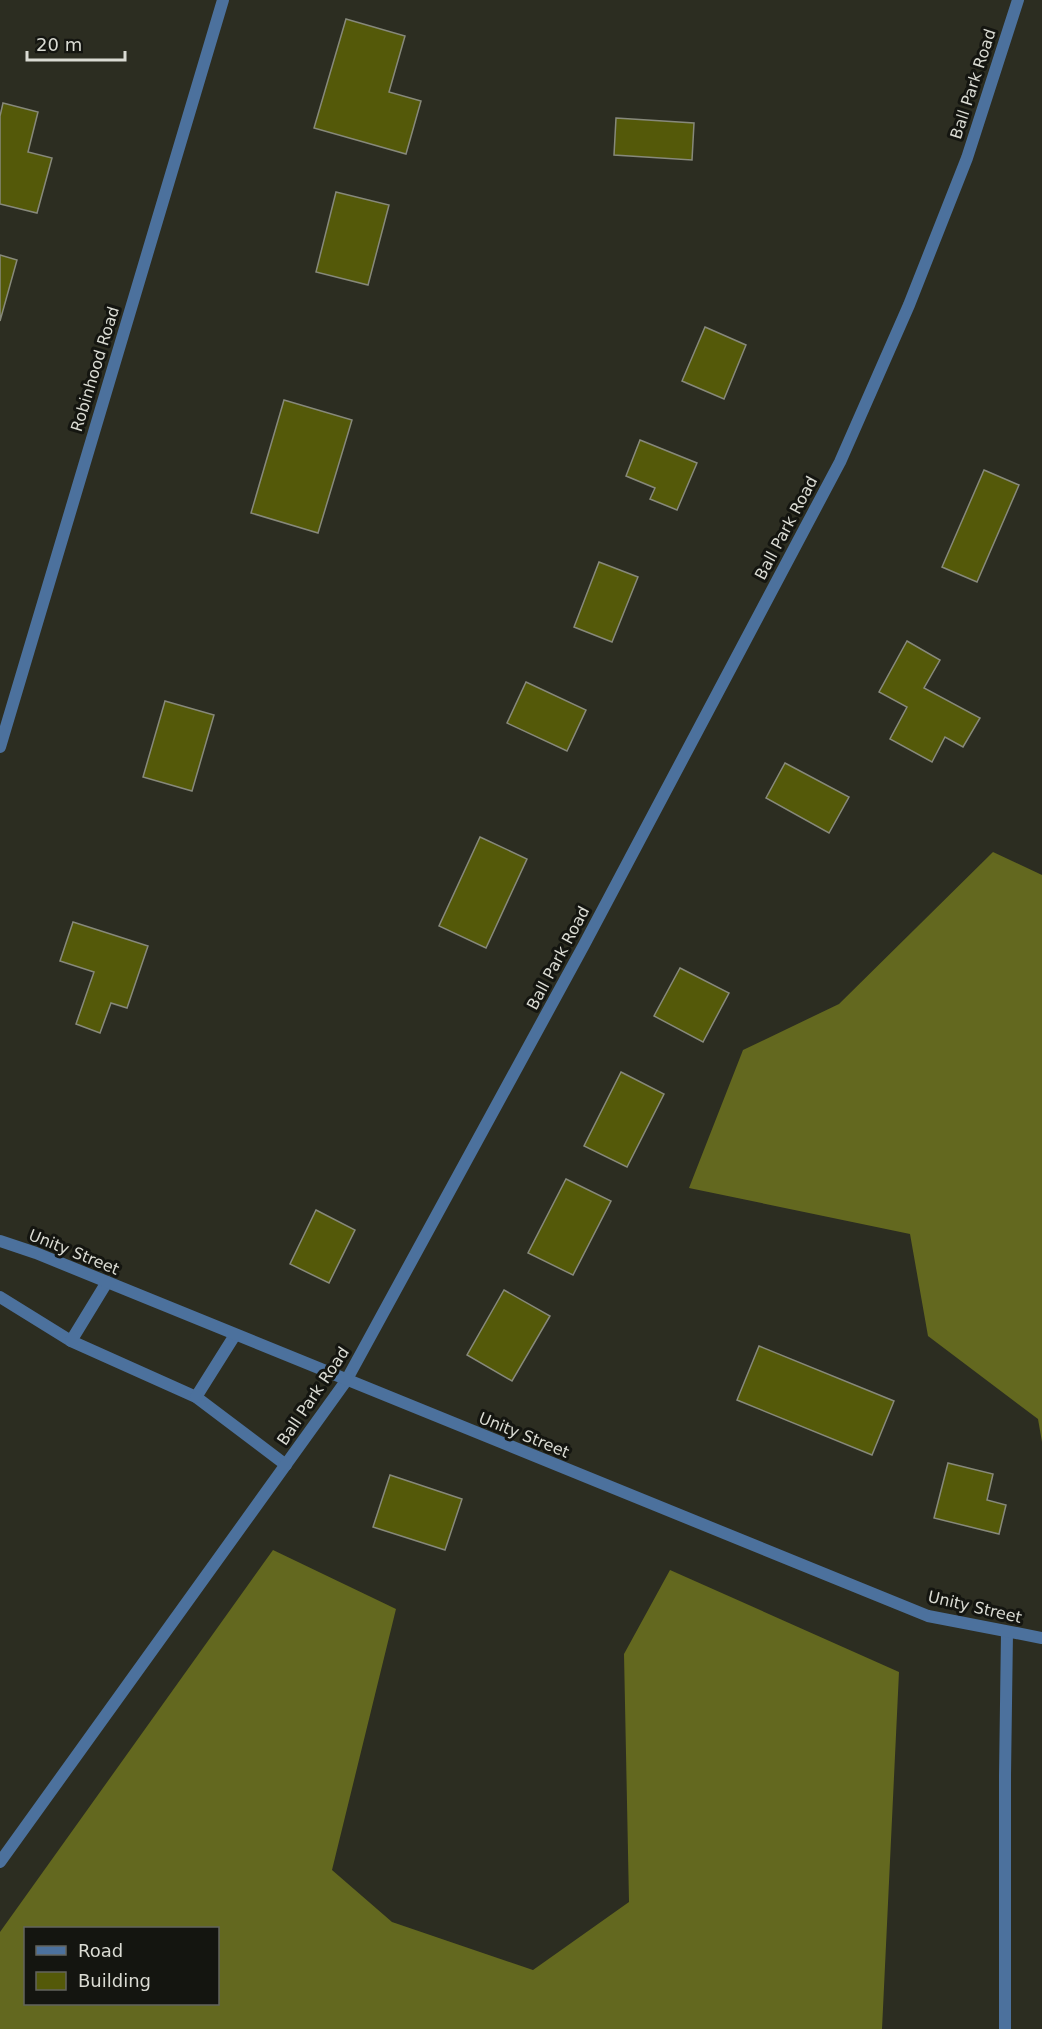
<svg xmlns="http://www.w3.org/2000/svg" width="1042" height="2029" viewBox="0 0 1042 2029" font-family="'DejaVu Sans',sans-serif">
<rect width="100%" height="100%" fill="#2c2d21"/>
<g fill="#63681f" fill-rule="evenodd">
<polygon points="993,852 1042,875 1042,1442 1038,1419 928,1336 910,1234 689,1188 743,1050 839,1004"/>
<path d="M 273,1550 L 396,1609 L 332,1870 L 392,1922 L 533,1970 L 629,1902 L 624,1654 L 670,1570 L 899,1672 L 882,2029 L 0,2029 L 0,1932 ZM 218,1928 L 218,2004 L 26,2004 L 26,1928 Z"/>
</g>
<g fill="#545909" stroke="#87897b" stroke-width="1.5">
<polygon points="346,19 405,36 389,92 421,101 406,154 314,128"/>
<polygon points="3,103 38,112 28,152 52,158 37,213 0,204 0,116"/>
<polygon points="616,118 694,123 692,160 614,155"/>
<polygon points="336,192 389,205 368,285 316,272"/>
<polygon points="0,255 17,260 0,321"/>
<polygon points="705,327 746,345 724,399 682,381"/>
<polygon points="284,400 352,420 318,533 251,513"/>
<polygon points="640,440 697,463 677,510 650,499 655,488 626,476"/>
<polygon points="984,470 1019,485 977,582 942,567"/>
<polygon points="599,562 638,577 612,642 574,627"/>
<polygon points="907,641 940,660 924,688 980,718 963,747 945,737 932,762 890,739 907,707 879,692"/>
<polygon points="526,682 586,710 567,751 507,723"/>
<polygon points="165,701 214,715 192,791 143,777"/>
<polygon points="785,763 849,797 829,833 766,798"/>
<polygon points="480,837 527,859 486,948 439,926"/>
<polygon points="73,922 148,946 127,1008 111,1003 100,1033 76,1024 94,972 60,961"/>
<polygon points="680,968 729,993 703,1042 654,1016"/>
<polygon points="621,1072 664,1094 627,1167 584,1146"/>
<polygon points="566,1179 611,1201 573,1275 528,1253"/>
<polygon points="316,1210 355,1230 329,1283 290,1264"/>
<polygon points="504,1290 550,1316 512,1381 467,1355"/>
<polygon points="759,1346 894,1401 872,1455 737,1400"/>
<polygon points="948,1463 993,1474 987,1500 1006,1505 999,1534 934,1518"/>
<polygon points="390,1475 462,1499 445,1550 373,1527"/>
</g>
<g fill="none" stroke-linecap="round" stroke-linejoin="round">
<g stroke="#4c719d" stroke-width="12">
<polyline points="0,1297 71,1341 196,1397 286,1465"/>
<polyline points="71,1341 107,1282"/>
<polyline points="196,1397 235,1335"/>
<polyline points="1005,2029 1005,1775 1007,1632"/>
</g>
<g stroke="#4c719d" stroke-width="12">
<polyline points="0,747 223,0"/>
<polyline points="0,1862 346,1381 584,945 840,462 909,305 967,158 1018,0"/>
</g>
<polyline stroke="#4c719d" stroke-width="12" points="0,1241 36,1253 928,1616 1042,1638"/>
</g>
<g text-anchor="middle" dominant-baseline="central" stroke-width="6" stroke-linejoin="round" paint-order="stroke">
<g font-size="16" fill="#dadbd3" stroke="#141510">
<text transform="translate(973 84) rotate(-72)">Ball Park Road</text>
<text transform="translate(95 369) rotate(-73)">Robinhood Road</text>
<text transform="translate(786 528) rotate(-62)">Ball Park Road</text>
<text transform="translate(558 958) rotate(-62)">Ball Park Road</text>
<text transform="translate(74 1252) rotate(22)">Unity Street</text>
<text transform="translate(313 1396) rotate(-56)">Ball Park Road</text>
<text transform="translate(524 1435) rotate(22)">Unity Street</text>
<text transform="translate(975 1607) rotate(13)">Unity Street</text>
</g>
</g>
<rect x="24" y="1927" width="195" height="78" fill="#141510" stroke="#63645e" stroke-width="1.5"/>
<rect x="36" y="1946" width="30" height="9" fill="#4c719d" stroke="#63645e" stroke-width="1.5"/>
<text x="78" y="1957" font-size="18" fill="#dadbd3">Road</text>
<rect x="36" y="1972" width="30" height="18" fill="#545909" stroke="#63645e" stroke-width="1.5"/>
<text x="78" y="1987" font-size="18" fill="#dadbd3">Building</text>
<path d="M27 51v9h98v-9" fill="none" stroke="#dadbd3" stroke-width="3"/>
<text x="36" y="51" font-size="18" fill="#dadbd3" stroke="#141510" stroke-width="4.5" paint-order="stroke">20 m</text>
</svg>
